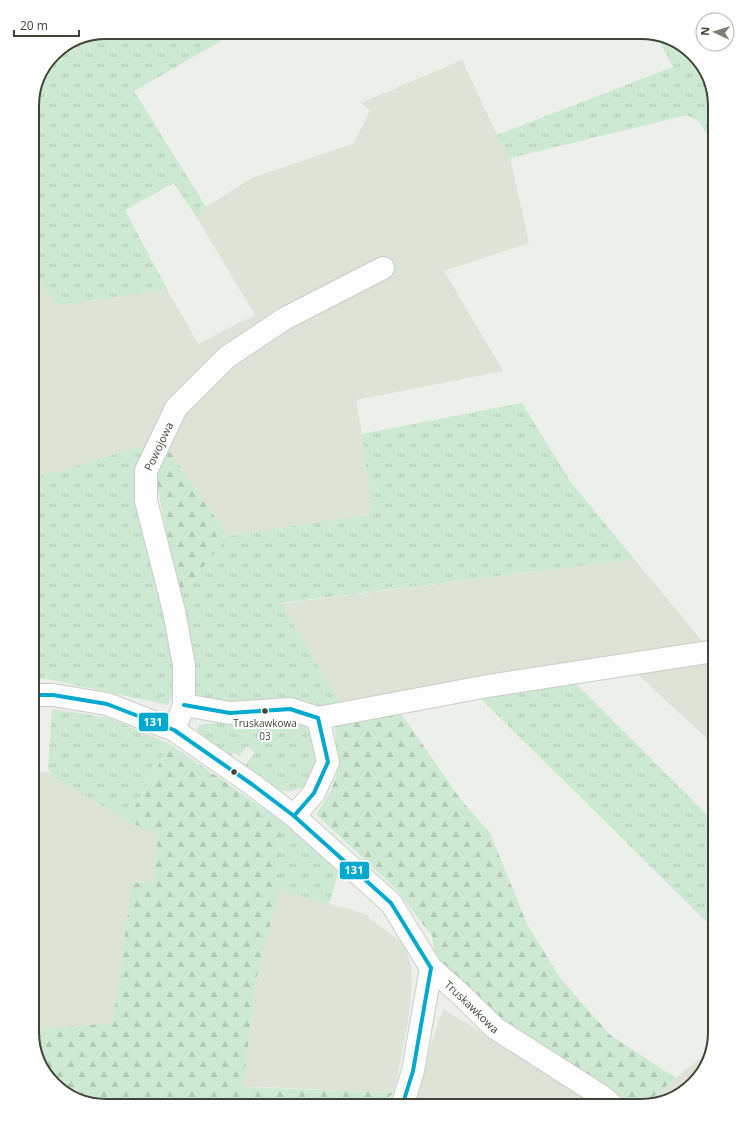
<svg xmlns="http://www.w3.org/2000/svg" width="747" height="1138" viewBox="0 0 747 1138" font-family="'Open Sans',sans-serif">
<defs>
<pattern id="grass-tufts" width="24" height="20" patternUnits="userSpaceOnUse"><rect width="24" height="20" fill="#cde8d3"/><path d="M3 7l-1-3M5 7V3M7 7l1-3M15 17l-1-3M17 17v-4M19 17l1-3" fill="none" stroke="#b1c8b6"/></pattern>
<pattern id="forest-firs" width="22" height="20" patternUnits="userSpaceOnUse"><rect width="22" height="20" fill="#cde8d3"/><path d="M5 1l3.5 6h-7zM16 11l3.5 6h-7z" fill="#b1c8b6"/></pattern>
</defs>
<rect width="100%" height="100%" fill="#ecefea"/>
<g fill="#dde3d7">
<polygon points="462,60 497,135 510,158 529,243 444,271 503,371 356,400 362,434 372,514 228,536 167,448 146,445 32,479 32,268 57,306 167,289 198,344 255,315 197,218 206,207 252,178 353,144 370,111 361,103"/>
<polygon points="634,559 702,641 340,702 279,604"/>
<polygon points="715,657 715,746 633,670"/>
<polygon points="32,772 48,772 127,821 158,833 153,882 132,883 113,1024 32,1030 34,942 32,942"/>
<polygon points="279,890 355,911 367,915 370,919 399,940 405,948 411,965 412,982 409,1016 394,1093 266,1087 243,1087 256,980"/>
<polygon points="443,1009 590,1097 601,1106 412,1106 417,1087"/>
<polygon points="710,1050 705,1069 678,1096 642,1106"/>
</g>
<g fill="url(#grass-tufts)">
<polygon points="106,32 236,32 134,91 206,207 197,218 174,183 125,210 167,289 57,306 32,268 32,101 54,53 78,38"/>
<polygon points="657,36 678,42 705,69 715,106 715,113 699,121 687,115 510,158 497,135 673,67"/>
<polygon points="522,403 570,481 634,559 280,603 340,702 322,707 297,699 232,703 197,700 179,597 228,536 372,514 362,434"/>
<polygon points="146,445 138,504 170,624 178,683 168,705 47,679 32,679 32,479"/>
<polygon points="573,681 715,823 715,930 479,697"/>
<polygon points="32,708 35,708 36,772 32,772"/>
<polygon points="52,709 109,718 170,744 127,821 52,775 48,768"/>
<path d="M 275,720 C 285,720 305,722 311,731 C 314,737 316,752 318,759 L 305,787 L 292,791 L 280,791 L 245,765 L 255,752 L 247,746 L 239,756 L 234,752 L 231,756 L 200,735 L 197,729 L 200,725 L 203,724 Z"/>
<polygon points="280,820 339,871 329,904 279,890"/>
</g>
<g fill="url(#forest-firs)">
<polygon points="715,113 715,148 699,121"/>
<polygon points="167,448 228,536 179,597 155,474"/>
<polygon points="400,712 461,800 490,833 527,924 560,978 610,1035 676,1078 642,1106 629,1106 529,1040 467,994 437,965 432,936 396,889 316,814 330,793 339,766 334,721"/>
<polygon points="170,744 280,820 279,890 256,980 243,1087 394,1093 377,1106 101,1106 69,1096 42,1069 32,1030 113,1023 132,883 153,882 158,834 127,821"/>
</g>
<g fill="none" stroke-linecap="round" stroke-linejoin="round">
<g stroke="#cacdc7" stroke-width="24">
<g id="minor">
<path id="s1" d="M 32,695 L 53,695 L 107,704 L 174,730 L 253,785 L 294,816 L 391,903 L 431,968 L 457,991 L 495,1028 L 603,1097 L 613,1106"/>
<polyline points="184,705 230,713 290,709 318,718 328,762 314,793 294,816"/>
<polyline points="318,718 488,686 715,651"/>
<path id="s2" d="M 174,730 L 184,705 L 184,665 L 174,611 L 146,501 L 146,471 L 176,408 L 227,357 L 284,319 L 383,268"/>
<polyline points="400,1106 404,1100 413,1071 431,968"/>
</g>
</g>
<use href="#minor" stroke="#fcfdfc" stroke-width="22"/>
<g stroke="#fff" stroke-width="7">
<g id="bus-1">
<polyline points="32,695 53,695 107,704 174,730 253,785 294,816 391,903 431,968"/>
<polyline points="184,705 230,713 290,709 318,718 328,762 314,793 294,816"/>
<polyline points="400,1106 404,1100 413,1071 431,968"/>
</g>
</g>
<use href="#bus-1" stroke="#00a9ce" stroke-width="4"/>
</g>
<g fill="#3e4436" stroke="#fff" stroke-width="1.5">
<circle cx="265" cy="711" r="3.5"/>
<circle cx="234" cy="772" r="3.5"/>
</g>
<g text-anchor="middle" dominant-baseline="central" stroke-width="4" stroke-linejoin="round" paint-order="stroke">
<g font-size="10" fill="#3e4436" stroke="#fff">
<text x="265" y="723">Truskawkowa<tspan x="265" dy="13">03</tspan></text>
</g>
<g font-size="11" fill="#3e4436" stroke="#fff">
<text stroke="none"><textPath href="#s2" startOffset="293">Powojowa</textPath></text>
<text stroke="none"><textPath href="#s1" startOffset="558">Truskawkowa</textPath></text>
</g>
</g>
<path d="M0 0H747V1138H0ZM106 39H641A67 67 0 0 1 708 106V1032A67 67 0 0 1 641 1099H106A67 67 0 0 1 39 1032V106A67 67 0 0 1 106 39Z" fill="#fff" fill-rule="evenodd"/>
<path fill="none" stroke="#3e4436" stroke-width="2" d="M106 39H641A67 67 0 0 1 708 106V1032A67 67 0 0 1 641 1099H106A67 67 0 0 1 39 1032V106A67 67 0 0 1 106 39Z"/>
<g stroke="#fff" stroke-width="1.5">
<rect x="138" y="712" width="31" height="20" rx="4" fill="#00a9ce"/>
<rect x="339" y="861" width="31" height="19" rx="4" fill="#00a9ce"/>
</g>
<g font-size="11" text-anchor="middle" font-weight="bold" fill="#fff">
<text x="153" y="726">131</text>
<text x="354" y="874">131</text>
</g>
<g transform="translate(715 32) rotate(274)"><circle r="19" fill="#ffffff" stroke="#b2b4af"/>
<path d="M0-3L7 15L0 10L-7 15Z" fill="#7b8075"/>
<text y="-6" font-size="11" font-weight="bold" text-anchor="middle" fill="#3e4436">N</text>
</g>
<path d="M14 30v6h65v-6" fill="none" stroke="#3e4436" stroke-width="2"/>
<text x="20" y="30" font-size="12" fill="#3e4436" stroke="#ffffff" stroke-width="3" paint-order="stroke">20 m</text>
</svg>
